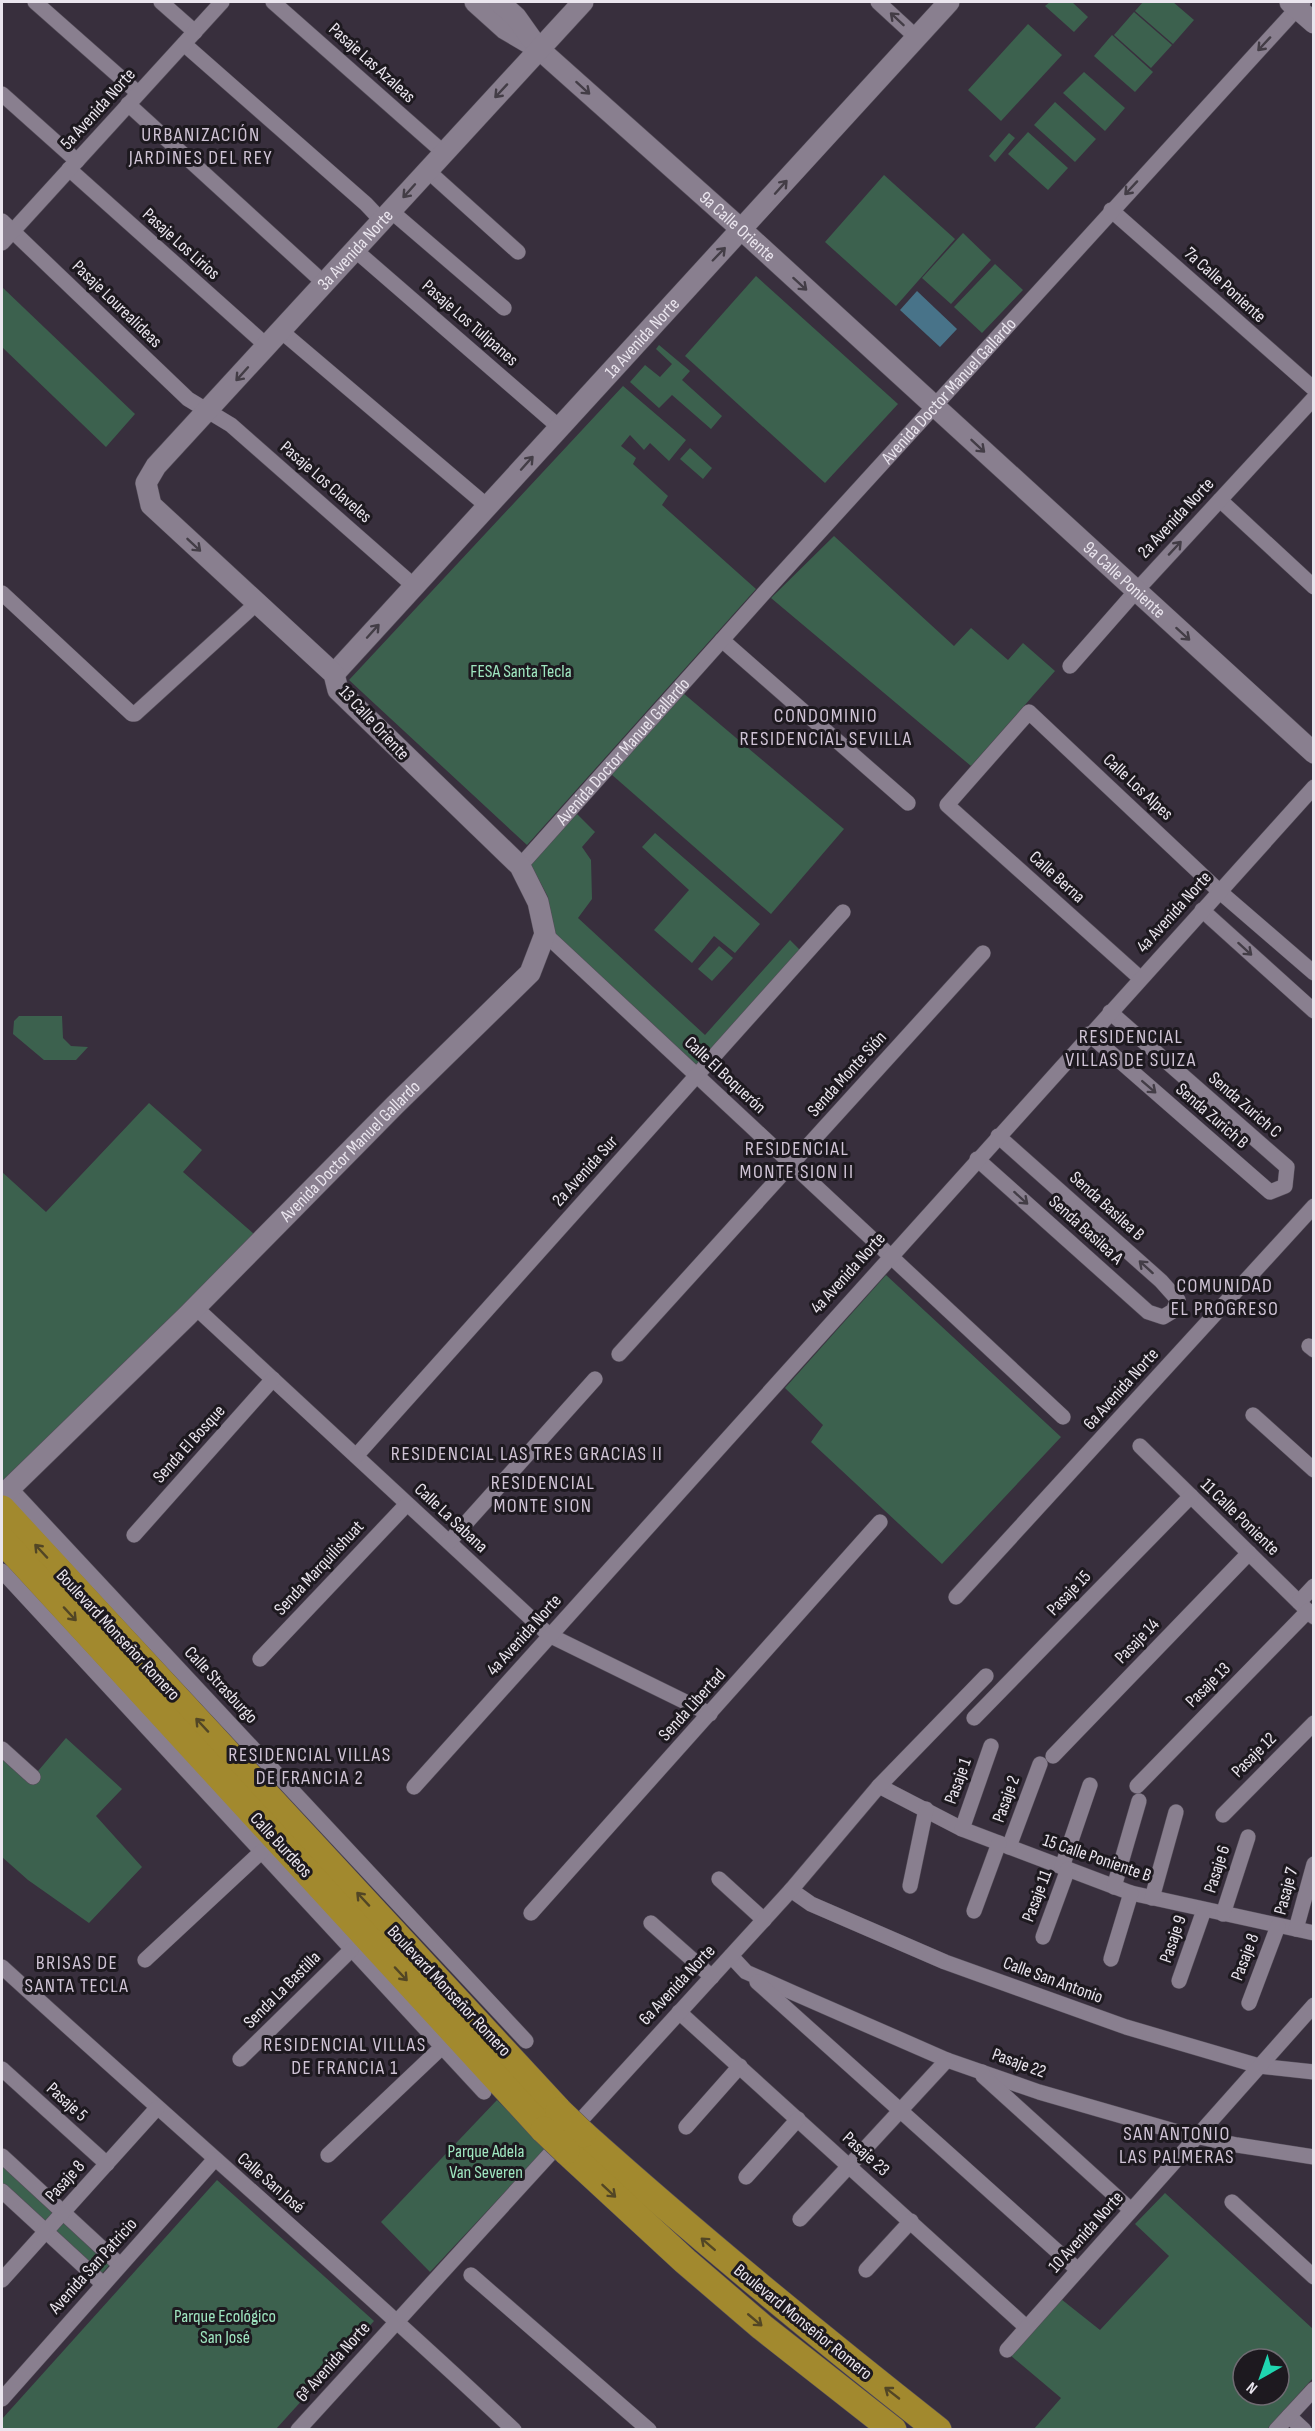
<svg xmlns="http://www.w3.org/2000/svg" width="1315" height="2431" viewBox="0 0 1315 2431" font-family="'Sofia Sans Condensed',sans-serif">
<rect width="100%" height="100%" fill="#382f3d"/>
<g fill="#3c614e" fill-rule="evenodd">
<polygon points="1050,2 1072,2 1088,17 1074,32 1045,6"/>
<polygon points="1143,2 1173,2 1194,20 1173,44 1135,11"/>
<polygon points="1134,12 1172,45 1151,68 1114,35"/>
<polygon points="1028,24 1062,55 1001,121 968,90"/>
<polygon points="1112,35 1153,72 1135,92 1094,56"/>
<polygon points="1084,72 1125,108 1105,131 1063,93"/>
<polygon points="1055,102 1096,139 1075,162 1034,125"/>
<polygon points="1028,132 1068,168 1048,190 1008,154"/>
<polygon points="1009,133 1015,138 995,162 989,156"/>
<polygon points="884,175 955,239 896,306 825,242"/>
<polygon points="963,233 991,260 951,304 922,278"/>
<polygon points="995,264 1023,290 982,333 954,307"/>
<polygon points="756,276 898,404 825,483 685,356"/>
<polygon points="2,287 135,414 106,447 2,347"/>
<polygon points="659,345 690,371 682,380 722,416 711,429 672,395 659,408 630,382 645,365 660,377 672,364 656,349"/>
<polygon points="623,386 686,440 669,461 650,443 644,450 630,435 621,446 636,458 633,464 668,496 662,505 756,589 527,845 349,680"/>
<polygon points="690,448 712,468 703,479 680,459"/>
<polygon points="834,536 954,646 971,628 1008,660 1023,643 1055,671 971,766 771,598"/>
<polygon points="683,693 844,829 771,914 611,774"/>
<polygon points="577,814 595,832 582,847 591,860 592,899 578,918 705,1035 790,940 802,952 696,1068 552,932 548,897 530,863"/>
<polygon points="655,833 760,924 735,953 714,936 692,963 654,930 689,890 642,847"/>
<polygon points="719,946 733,958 712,981 698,969"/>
<polygon points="19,1016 62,1016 63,1038 71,1046 88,1047 76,1060 44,1060 13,1034 14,1021"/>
<polygon points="149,1103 202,1150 183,1172 254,1234 4,1484 2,1481 2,1172 46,1212"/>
<polygon points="886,1275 1061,1437 942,1564 811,1442 823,1425 785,1388"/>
<polygon points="66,1738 122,1789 96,1816 142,1867 89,1923 28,1880 2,1857 2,1749 33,1777"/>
<polygon points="497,2100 546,2148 430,2272 381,2222"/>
<polygon points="2,2156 114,2260 97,2279 2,2191"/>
<polygon points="217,2180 374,2321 276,2429 2,2429 2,2419"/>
<path d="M 1165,2193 L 1313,2329 L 1313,2378 L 1267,2429 L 1034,2429 L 1061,2398 L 1010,2355 L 1061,2299 L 1100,2330 L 1169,2256 L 1135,2224 ZM 1243,2359 L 1279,2359 L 1279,2395 L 1243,2395 Z"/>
</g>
<polygon fill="#487389" points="917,291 957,329 940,347 900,310"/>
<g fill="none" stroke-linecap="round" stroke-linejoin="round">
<g stroke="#544d59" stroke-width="16">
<g id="street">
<polyline points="35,2 138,93"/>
<polyline points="161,2 195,32"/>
<polyline points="273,2 444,153"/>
<polyline points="878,2 916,37"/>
<polyline points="184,44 366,204 382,221"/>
<polyline points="2,94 77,161"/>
<polyline points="128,104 324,283"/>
<polyline points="69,169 267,346"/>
<polyline points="428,171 518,252"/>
<polyline points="1111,210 1314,389"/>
<polyline points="391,211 504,308"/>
<polyline points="2,221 188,399 231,425 414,586"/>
<polyline points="2,243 222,2"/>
<polyline points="355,250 559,427"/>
<polyline points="281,331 487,506"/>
<polyline points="1220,500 1314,587"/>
<polyline points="2,593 132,714 135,714 257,603"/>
<polyline points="722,640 908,803"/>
<polyline points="1070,666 1136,591 1314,398"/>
<path id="s1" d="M 520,866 L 764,593 L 1303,2"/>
<polyline points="1202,910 1314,1011"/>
<polyline points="545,934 1063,1417"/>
<polyline points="1140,978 947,805 1029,712 1219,891 1314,973"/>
<polyline points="1089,1034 1270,1192 1285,1186 1287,1167 1110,1012"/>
<polyline points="977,1159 1148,1312 1163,1317 1173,1311 1178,1300 1161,1281 998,1136"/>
<polyline points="195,1307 549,1635 710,1714"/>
<polyline points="1309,1346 1314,1350"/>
<polyline points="619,1354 983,953"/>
<polyline points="1253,1415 1314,1470"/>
<polyline points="1140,1446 1314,1617"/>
<polyline points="356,1456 843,912"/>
<polyline points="10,1488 526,2041"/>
<polyline points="134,1535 273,1379"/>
<polyline points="449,1542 595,1379"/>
<polyline points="2,1571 484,2092"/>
<polyline points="956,1597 1314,1206"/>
<polyline points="1299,1602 1314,1586"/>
<polyline points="260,1659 407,1504"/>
<polyline points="974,1718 1191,1496"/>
<polyline points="2,1749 33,1777"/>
<polyline points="1053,1756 1249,1553"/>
<polyline points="879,1786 962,1829 1131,1893 1314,1933"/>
<polyline points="1137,1786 1308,1611"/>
<polyline points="414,1787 1314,787"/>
<polyline points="1223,1815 1314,1723"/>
<polyline points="962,1829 991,1746"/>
<polyline points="1009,1847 1040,1764"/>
<polyline points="1062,1867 1090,1785"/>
<polyline points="719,1879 764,1920"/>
<polyline points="910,1886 926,1809"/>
<polyline points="1114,1887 1139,1801"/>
<polyline points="791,1890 811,1904 945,1962 1126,2027 1259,2066 1314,2072"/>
<polyline points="1152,1898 1176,1812"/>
<polyline points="974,1911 999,1843"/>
<polyline points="531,1913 880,1522"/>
<polyline points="1223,1914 1248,1837"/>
<polyline points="651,1923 712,1977"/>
<polyline points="1296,1929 1314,1864"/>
<polyline points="1043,1937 1068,1869"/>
<polyline points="731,1956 746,1972 796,1994 947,2060 1039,2092 1181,2133 1237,2145 1314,2157"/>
<polyline points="1111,1959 1131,1893"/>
<polyline points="145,1960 261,1852"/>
<path d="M 2,1967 C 172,2122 346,2272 514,2430"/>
<polyline points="1179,1981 1204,1910"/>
<polyline points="757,1982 1078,2270"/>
<polyline points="1249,2003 1278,1926"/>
<polyline points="679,2012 1026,2327"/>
<polyline points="240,2059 351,1950"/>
<polyline points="2,2069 107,2164"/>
<polyline points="982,2072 983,2076 1131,2210"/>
<polyline points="686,2127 740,2066"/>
<polyline points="328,2155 442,2047"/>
<polyline points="2,2156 120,2265"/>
<polyline points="746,2177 798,2119"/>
<polyline points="2,2191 103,2284"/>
<polyline points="1232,2202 1314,2277"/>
<polyline points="800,2219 947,2060"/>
<polyline points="866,2270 911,2221"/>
<polyline points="471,2275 649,2430"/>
<polyline points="2,2280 157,2108"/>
<polyline points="1007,2350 1314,2005"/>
<polyline points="2,2399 214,2160"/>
<polyline points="1289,2416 1304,2430"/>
<polyline points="298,2430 791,1890 879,1786 986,1676"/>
<polyline points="1276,2430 1314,2389"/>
</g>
</g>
<g stroke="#544d59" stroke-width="22">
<g id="secondary">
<path id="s2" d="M 475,2 L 505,29 L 539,49 L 742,230 L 1314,753"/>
<polyline points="499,2 516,17 533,41"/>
<polyline points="1290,2 1314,23"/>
<path id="s3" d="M 334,674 L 949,2"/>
<path id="s4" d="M 2,1496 L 187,1316 L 395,1105 L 530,973 L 545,934 L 538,902 L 520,866 L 338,690 L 334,674 L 151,505 L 146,483 L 156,466 L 583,2"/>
</g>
</g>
<g stroke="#544d59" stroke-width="28">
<g id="highway">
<polyline points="2,1509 559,2111"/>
<polyline points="2,1540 544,2130"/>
<path d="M 583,2134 C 698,2237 816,2334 938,2430"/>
<polyline points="566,2151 685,2261 762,2327 893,2430"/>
</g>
</g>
<use href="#street" stroke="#897f8f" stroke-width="15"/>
<use href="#secondary" stroke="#897f8f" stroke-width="21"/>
<use href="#highway" stroke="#a2892e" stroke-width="27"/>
<g stroke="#544d59" stroke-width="28" stroke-linecap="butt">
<g id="highway-bridge">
<polyline points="559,2111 583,2134"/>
<polyline points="544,2130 566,2151"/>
</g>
</g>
<use href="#highway-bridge" stroke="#a2892e" stroke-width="27"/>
</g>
<defs><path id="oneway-shaft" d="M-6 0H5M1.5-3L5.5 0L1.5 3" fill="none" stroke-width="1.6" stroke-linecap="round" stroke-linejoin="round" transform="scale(1.5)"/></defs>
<g stroke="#433d46">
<use href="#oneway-shaft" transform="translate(897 19) rotate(-137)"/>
<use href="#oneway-shaft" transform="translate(1264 44) rotate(133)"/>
<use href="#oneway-shaft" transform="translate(583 88) rotate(42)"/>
<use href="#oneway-shaft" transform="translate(501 91) rotate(133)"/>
<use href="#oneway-shaft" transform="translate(781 187) rotate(-48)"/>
<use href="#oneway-shaft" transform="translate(1131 188) rotate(133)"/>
<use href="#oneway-shaft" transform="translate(409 191) rotate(132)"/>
<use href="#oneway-shaft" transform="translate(719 254) rotate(-46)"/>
<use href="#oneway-shaft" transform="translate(800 284) rotate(42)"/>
<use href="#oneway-shaft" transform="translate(242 374) rotate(132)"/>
<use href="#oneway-shaft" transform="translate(978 446) rotate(43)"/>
<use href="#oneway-shaft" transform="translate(527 463) rotate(-48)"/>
<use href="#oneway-shaft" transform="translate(194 545) rotate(43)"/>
<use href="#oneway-shaft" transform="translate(1175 548) rotate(-47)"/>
<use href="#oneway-shaft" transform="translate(373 631) rotate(-48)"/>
<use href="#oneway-shaft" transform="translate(1183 634) rotate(42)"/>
<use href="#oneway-shaft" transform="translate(1245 949) rotate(42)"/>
<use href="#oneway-shaft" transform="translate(1149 1087) rotate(41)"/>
<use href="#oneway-shaft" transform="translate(1021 1198) rotate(42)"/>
<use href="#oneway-shaft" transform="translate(1146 1267) rotate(-138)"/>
</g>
<g stroke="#524625">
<use href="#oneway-shaft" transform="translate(41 1551) rotate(-133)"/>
<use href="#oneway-shaft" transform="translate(70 1614) rotate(47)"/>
<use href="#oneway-shaft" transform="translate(202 1725) rotate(-133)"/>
<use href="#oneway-shaft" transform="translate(363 1899) rotate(-133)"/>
<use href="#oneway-shaft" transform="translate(401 1974) rotate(47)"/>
<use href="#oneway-shaft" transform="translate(609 2191) rotate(43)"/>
<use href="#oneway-shaft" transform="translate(708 2244) rotate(-139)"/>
<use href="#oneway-shaft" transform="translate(755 2320) rotate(40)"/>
<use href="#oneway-shaft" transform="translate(892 2393) rotate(-142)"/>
</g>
<g text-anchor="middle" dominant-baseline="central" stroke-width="6" stroke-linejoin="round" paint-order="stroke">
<g font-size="18" fill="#eae5ee" stroke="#1d191f">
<text transform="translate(372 63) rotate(42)">Pasaje Las Azaleas</text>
<text transform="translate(98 109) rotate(-48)">5a Avenida Norte</text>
<text stroke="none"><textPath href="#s2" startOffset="346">9a Calle Oriente</textPath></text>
<text transform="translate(181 244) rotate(42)">Pasaje Los Lirios</text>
<text stroke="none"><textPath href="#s4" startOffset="1713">3a Avenida Norte</textPath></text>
<text transform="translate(1225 285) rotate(42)">7a Calle Poniente</text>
<text transform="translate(117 304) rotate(44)">Pasaje Lourealideas</text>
<text transform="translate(470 323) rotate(41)">Pasaje Los Tulipanes</text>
<text stroke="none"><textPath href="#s3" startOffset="456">1a Avenida Norte</textPath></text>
<text stroke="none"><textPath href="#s1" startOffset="640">Avenida Doctor Manuel Gallardo</textPath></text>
<text transform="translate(326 482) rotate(41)">Pasaje Los Claveles</text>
<text transform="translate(1176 518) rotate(-47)">2a Avenida Norte</text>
<text stroke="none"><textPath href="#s2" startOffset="870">9a Calle Poniente</textPath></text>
<text transform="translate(374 723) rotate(47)">13 Calle Oriente</text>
<text stroke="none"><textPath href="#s1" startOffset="154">Avenida Doctor Manuel Gallardo</textPath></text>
<text transform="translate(1138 787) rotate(43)">Calle Los Alpes</text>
<text transform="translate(1057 877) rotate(42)">Calle Berna</text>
<text transform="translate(1174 912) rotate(-48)">4a Avenida Norte</text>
<text transform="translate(847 1074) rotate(-48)">Senda Monte Sión</text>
<text transform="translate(725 1075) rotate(43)">Calle El Boquerón</text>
<text transform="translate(1245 1105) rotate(41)">Senda Zurich C</text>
<text transform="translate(1212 1116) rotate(41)">Senda Zurich B</text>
<text stroke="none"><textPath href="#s4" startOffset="490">Avenida Doctor Manuel Gallardo</textPath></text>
<text transform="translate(585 1171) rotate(-48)">2a Avenida Sur</text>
<text transform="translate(1107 1206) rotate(42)">Senda Basilea B</text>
<text transform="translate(1086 1230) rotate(42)">Senda Basilea A</text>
<text transform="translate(848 1273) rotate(-48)">4a Avenida Norte</text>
<text transform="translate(1121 1389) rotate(-48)">6a Avenida Norte</text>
<text transform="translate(189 1444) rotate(-48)">Senda El Bosque</text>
<text transform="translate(1240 1517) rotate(44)">11 Calle Poniente</text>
<text transform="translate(451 1518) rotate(43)">Calle La Sabana</text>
<text transform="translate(319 1568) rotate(-47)">Senda Marquilishuat</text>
<text transform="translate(1069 1593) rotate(-46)">Pasaje 15</text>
<text transform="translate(118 1635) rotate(47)">Boulevard Monseñor Romero</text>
<text transform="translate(524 1635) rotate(-48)">4a Avenida Norte</text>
<text transform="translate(1137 1641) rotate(-46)">Pasaje 14</text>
<text transform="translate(221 1685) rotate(47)">Calle Strasburgo</text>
<text transform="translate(1208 1685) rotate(-45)">Pasaje 13</text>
<text transform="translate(692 1705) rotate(-48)">Senda Libertad</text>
<text transform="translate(1254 1755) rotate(-45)">Pasaje 12</text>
<text transform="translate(958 1781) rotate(-70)">Pasaje 1</text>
<text transform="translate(1006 1799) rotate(-70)">Pasaje 2</text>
<text transform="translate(281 1845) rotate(47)">Calle Burdeos</text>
<text transform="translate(1097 1858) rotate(19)">15 Calle Poniente B</text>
<text transform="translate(1217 1869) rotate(-72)">Pasaje 6</text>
<text transform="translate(1286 1891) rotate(-75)">Pasaje 7</text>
<text transform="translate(1037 1896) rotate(-69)">Pasaje 11</text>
<text transform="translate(1173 1939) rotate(-71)">Pasaje 9</text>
<text transform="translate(1245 1957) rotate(-69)">Pasaje 8</text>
<text transform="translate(1053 1980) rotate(20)">Calle San Antonio</text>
<text transform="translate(677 1985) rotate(-47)">6a Avenida Norte</text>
<text transform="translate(282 1990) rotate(-45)">Senda La Bastilla</text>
<text transform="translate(449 1991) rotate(47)">Boulevard Monseñor Romero</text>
<text transform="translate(1019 2063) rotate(20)">Pasaje 22</text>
<text transform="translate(67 2102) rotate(42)">Pasaje 5</text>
<text transform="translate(866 2154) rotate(42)">Pasaje 23</text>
<text transform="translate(65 2181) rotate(-48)">Pasaje 8</text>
<text transform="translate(271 2183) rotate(41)">Calle San José</text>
<text transform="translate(1086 2232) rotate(-48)">10 Avenida Norte</text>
<text transform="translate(93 2266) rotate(-48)">Avenida San Patricio</text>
<text transform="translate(803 2322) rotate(39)">Boulevard Monseñor Romero</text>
<text transform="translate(333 2362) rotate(-48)">6ª Avenida Norte</text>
</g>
<g font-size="18" fill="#9fe6c0" stroke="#1d191f">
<text x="521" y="671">FESA Santa Tecla</text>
<text x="486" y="2151">Parque Adela<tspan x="486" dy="21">Van Severen</tspan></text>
<text x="225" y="2316">Parque Ecológico<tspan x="225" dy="21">San José</tspan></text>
</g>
<g font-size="20" letter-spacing="1.5" fill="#cfc3d5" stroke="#1d191f">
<text x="201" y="135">URBANIZACIÓN<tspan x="201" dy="23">JARDINES DEL REY</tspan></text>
<text x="826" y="716">CONDOMINIO<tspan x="826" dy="23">RESIDENCIAL SEVILLA</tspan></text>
<text x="1131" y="1037">RESIDENCIAL<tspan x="1131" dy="23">VILLAS DE SUIZA</tspan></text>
<text x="797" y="1149">RESIDENCIAL<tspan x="797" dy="23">MONTE SION II</tspan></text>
<text x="1225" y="1286">COMUNIDAD<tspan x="1225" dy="23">EL PROGRESO</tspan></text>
<text x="527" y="1454">RESIDENCIAL LAS TRES GRACIAS II</text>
<text x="543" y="1483">RESIDENCIAL<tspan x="543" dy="23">MONTE SION</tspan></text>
<text x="310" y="1755">RESIDENCIAL VILLAS<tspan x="310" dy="23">DE FRANCIA 2</tspan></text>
<text x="77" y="1963">BRISAS DE<tspan x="77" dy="23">SANTA TECLA</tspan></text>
<text x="345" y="2045">RESIDENCIAL VILLAS<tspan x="345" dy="23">DE FRANCIA 1</tspan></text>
<text x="1177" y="2134">SAN ANTONIO<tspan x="1177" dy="23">LAS PALMERAS</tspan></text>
</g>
</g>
<rect width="1315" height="2431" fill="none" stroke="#eae5ee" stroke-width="6"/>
<g transform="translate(1261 2377) rotate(220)"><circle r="28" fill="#1d191f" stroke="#6f6b72" stroke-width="1.5"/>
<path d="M0-4.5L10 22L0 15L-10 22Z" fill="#1fd5b0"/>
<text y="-9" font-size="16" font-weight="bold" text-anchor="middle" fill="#eae5ee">N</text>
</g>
</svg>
